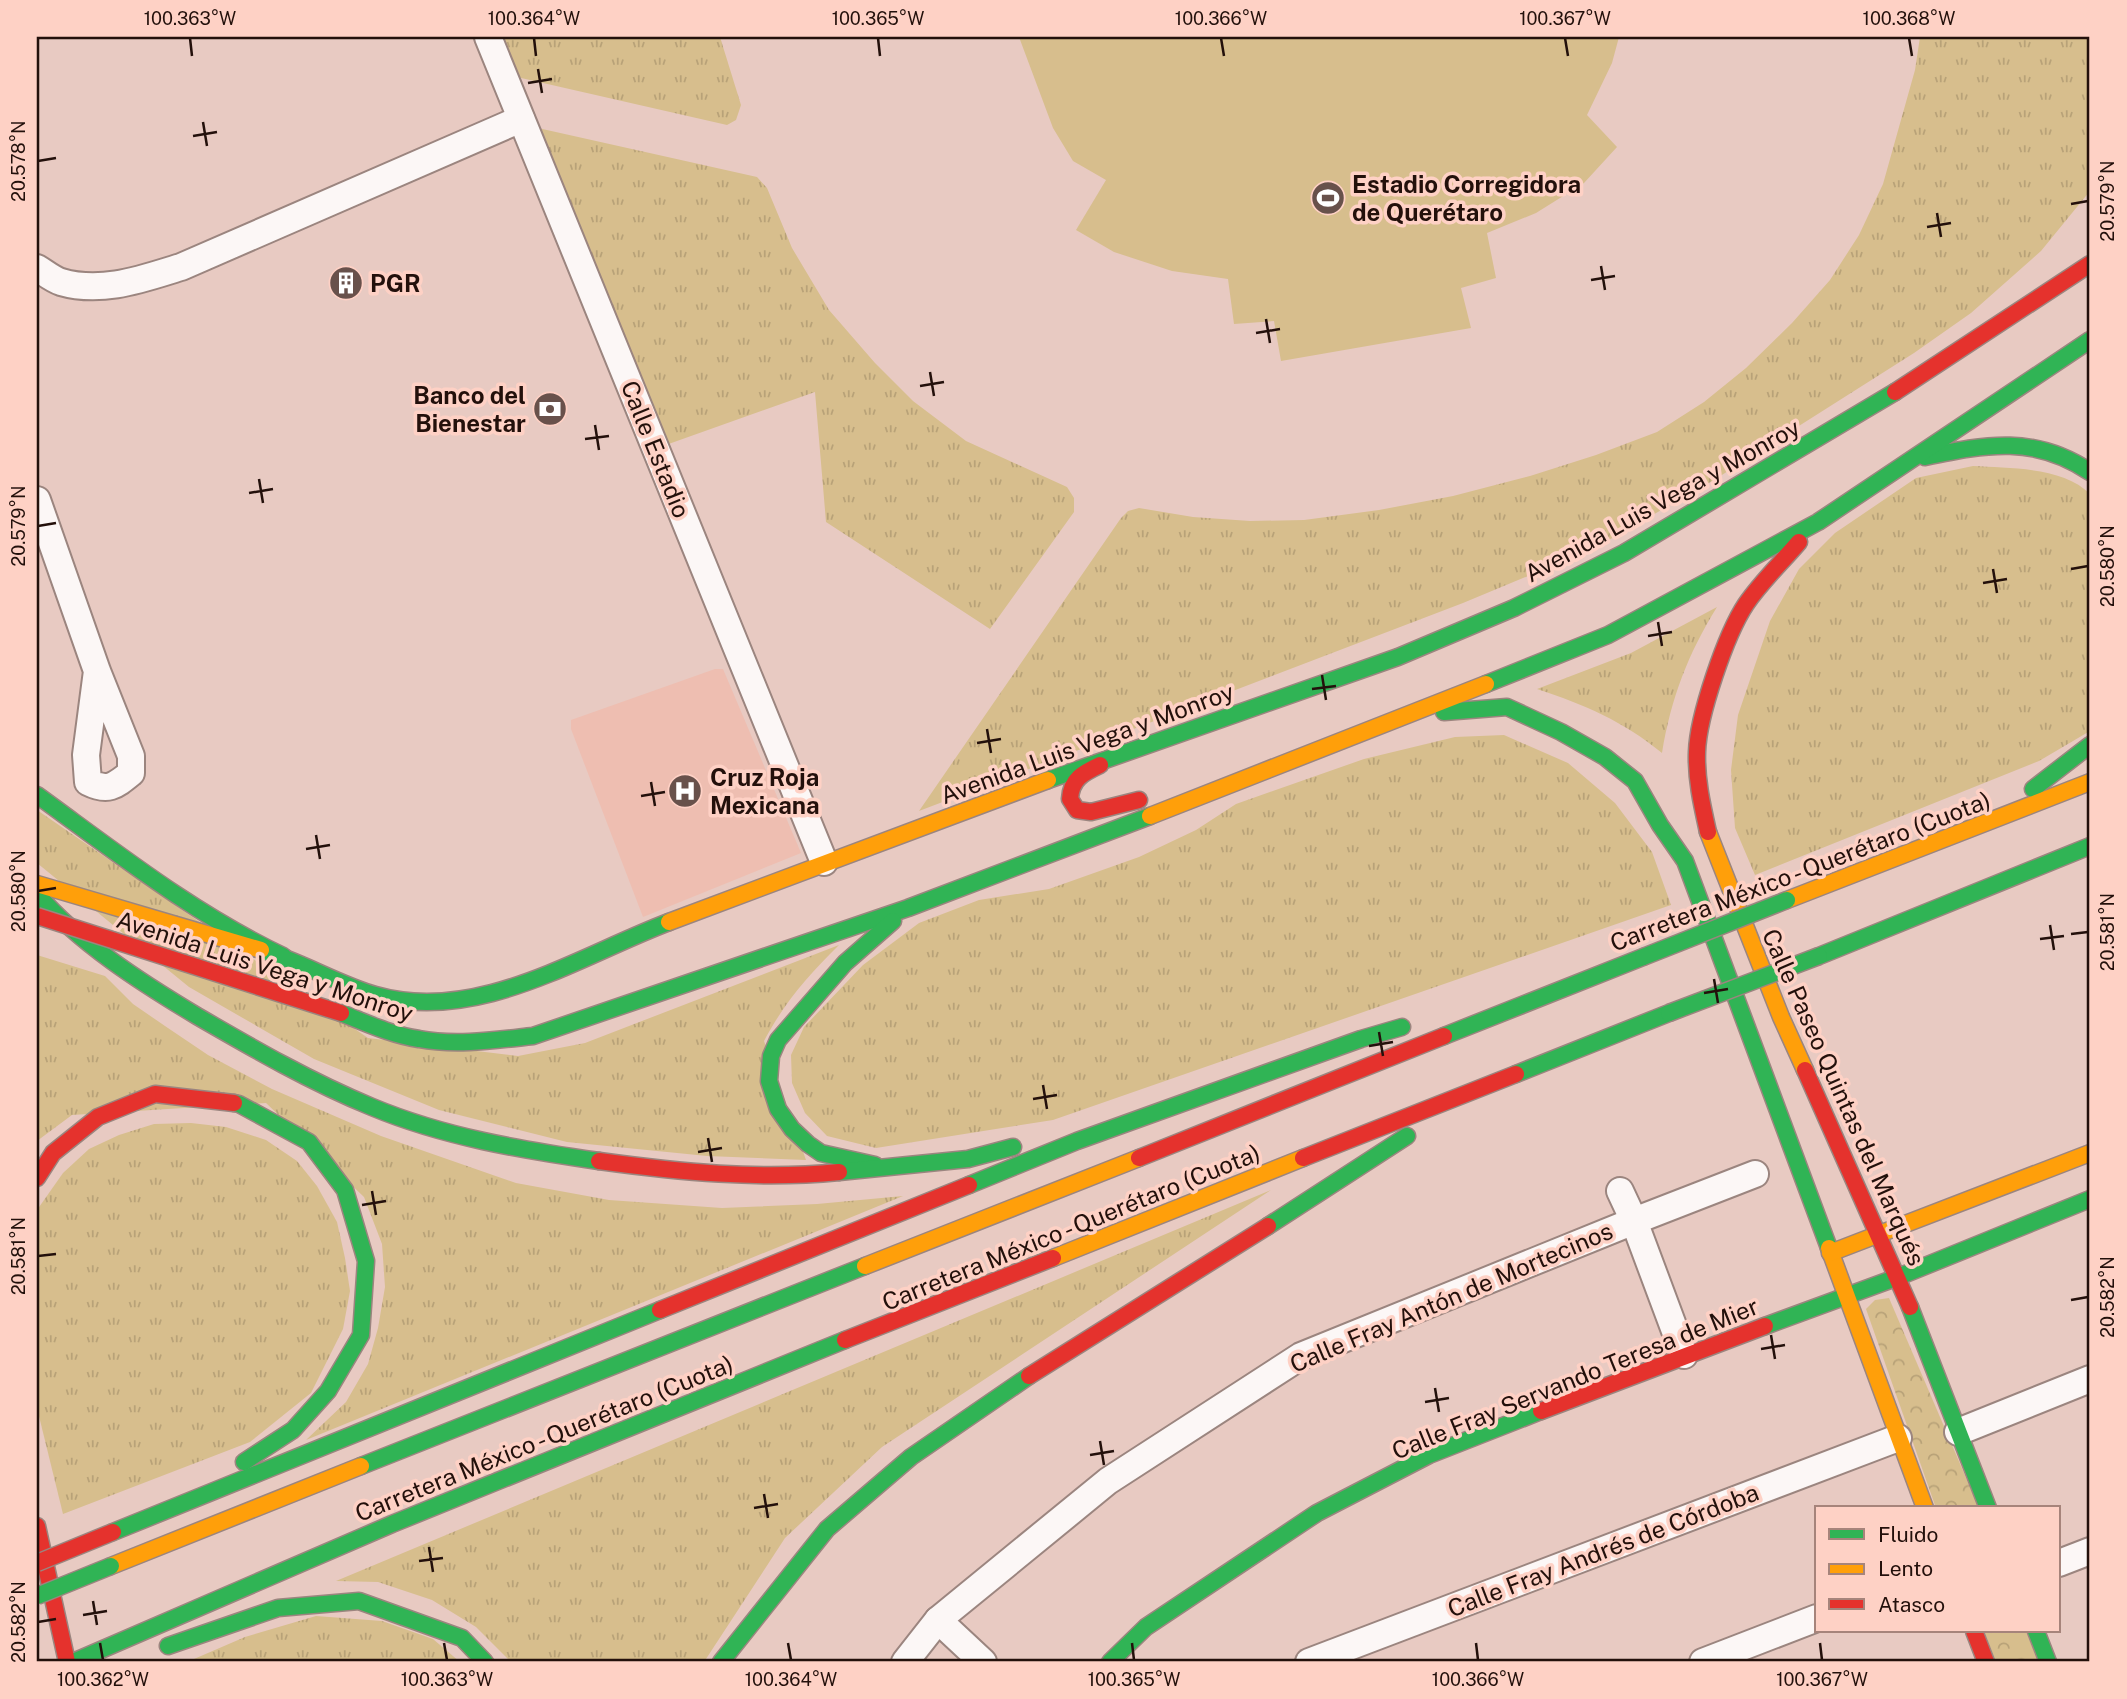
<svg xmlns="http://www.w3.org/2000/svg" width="2127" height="1699" viewBox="0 0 2127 1699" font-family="'Public Sans',sans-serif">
<defs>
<pattern id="grass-tufts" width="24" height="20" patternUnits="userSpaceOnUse" patternTransform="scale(1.75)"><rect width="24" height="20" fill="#d7be8d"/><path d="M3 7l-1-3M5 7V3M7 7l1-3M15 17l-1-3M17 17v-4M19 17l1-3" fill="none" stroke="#b8a278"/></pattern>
<pattern id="forest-crowns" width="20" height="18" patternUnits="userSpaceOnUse" patternTransform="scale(1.75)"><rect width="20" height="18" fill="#d7be8d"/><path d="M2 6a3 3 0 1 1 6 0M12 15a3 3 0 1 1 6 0" fill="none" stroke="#b8a278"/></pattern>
</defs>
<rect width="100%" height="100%" fill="#e8cac2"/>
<polygon fill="#eebeb1" points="715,669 723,669 801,853 643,917 571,729 571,720"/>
<g fill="url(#grass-tufts)">
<polygon points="493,37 720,37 741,105 736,120 727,125 508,75"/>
<polygon points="1920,37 2090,37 2090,191 2041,251 1971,313 1914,353 1714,480 1593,549 1463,603 919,811 1121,518 1128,511 1139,508 1193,517 1250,521 1304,520 1379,510 1453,496 1530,476 1596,455 1657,432 1704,402 1746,368 1792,323 1830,280 1859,235 1883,184 1915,70"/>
<polygon points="529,126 757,177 767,188 792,248 829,310 875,363 913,401 966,441 1067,487 1074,498 1074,512 990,629 826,522 815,392 663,446"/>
<path d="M 1973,466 C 2009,468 2064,467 2090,494 L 2090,731 L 2039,761 L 1755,875 L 1735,828 L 1731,770 L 1738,715 L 1770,621 L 1799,569 L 1835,533 L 1916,478 Z"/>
<path d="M 1717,607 C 1688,654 1671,698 1662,753 C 1623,721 1585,705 1537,689 L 1631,653 Z"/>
<polygon points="1504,735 1568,763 1615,803 1652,852 1671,905 1053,1120 876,1148 827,1136 805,1113 792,1083 791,1055 804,1027 863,965 919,923 979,900 1049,889 1139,857 1196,830 1236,804 1364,759 1455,737"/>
<path d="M 37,810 L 368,1038 L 518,1056 L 585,1043 L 839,945 C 807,977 786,1000 764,1041 L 806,1160 L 707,1156 L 567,1142 L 439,1110 L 314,1059 L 189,987 L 37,863 Z"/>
<polygon points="37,955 105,976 133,1004 165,1026 208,1055 272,1089 381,1136 516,1183 609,1200 722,1208 817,1204 903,1196 306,1440 346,1402 368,1364 378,1328 385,1287 382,1244 364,1197 266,1103 72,1115 37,1141"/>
<polygon points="191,1123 226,1127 266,1140 297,1161 317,1186 337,1222 345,1258 350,1291 343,1329 311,1393 250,1442 63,1514 37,1408 37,1210 63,1173 89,1149 119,1135 154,1124"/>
<polygon points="1271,1190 882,1447 785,1538 704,1662 511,1662 476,1627 432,1600 378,1582 336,1581"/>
<polygon points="316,1616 382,1621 433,1639 460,1662 187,1662 245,1637"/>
</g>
<g fill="url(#forest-crowns)">
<polygon points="1889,1298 1979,1508 1936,1508 1866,1309 1875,1300"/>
<polygon points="1984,1631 2026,1631 2038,1662 1996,1662"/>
</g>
<polygon fill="#d7be8d" points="1019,37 1619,37 1612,63 1587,115 1617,147 1584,183 1536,213 1487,233 1496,278 1461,288 1471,328 1281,361 1274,321 1234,324 1228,279 1172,271 1114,252 1076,230 1106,180 1073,161 1053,128"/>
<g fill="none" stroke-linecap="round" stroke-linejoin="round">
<g stroke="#9b857f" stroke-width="30">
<g id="street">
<polyline points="488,37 824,862"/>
<path d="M 37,268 C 44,272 52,279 61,282 C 102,294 142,279 181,267 L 521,119"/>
<path d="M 37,500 L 97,671 L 131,756 L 131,773 C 115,786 108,792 88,782 L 86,755 L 97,671"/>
<polyline points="1620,1191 1634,1221 1684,1355"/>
<polyline points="1958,1432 2090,1379"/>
<polyline points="2059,1563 2090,1551"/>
<polyline points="938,1620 983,1662"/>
<polyline points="905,1662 938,1620 1108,1481 1301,1356 1634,1221 1755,1174"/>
<polyline points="1309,1662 1898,1438"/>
<polyline points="1703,1662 1817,1618"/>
</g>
</g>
<g stroke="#9b857f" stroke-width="19">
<g id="fast">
<path d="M 1925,457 C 1987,444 2035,435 2090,472"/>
<polyline points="1486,684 1608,635 1818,522 2090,340"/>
<polyline points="1444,712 1507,707 1561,732 1605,757 1635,781 1660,825 1685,861 1829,1248"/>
<polyline points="1048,780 1398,657 1514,608 1624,553 1895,392"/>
<polyline points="2033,789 2090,745"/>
<path d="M 37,795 C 117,853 194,914 283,956"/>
<path d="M 37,894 C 79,943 142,983 197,1016 C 254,1049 311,1082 372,1107 C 444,1137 522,1150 599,1161"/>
<path d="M 261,950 C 300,961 337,984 375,995 C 477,1024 577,957 669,922"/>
<polyline points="1819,956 2090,846"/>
<path d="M 341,1013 C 366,1023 392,1035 419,1039 C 456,1046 496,1040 533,1036 L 908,908 L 1150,816"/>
<polyline points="1444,1036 1643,957"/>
<polyline points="1516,1074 1669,1013"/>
<polyline points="234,1103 239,1104 309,1142 345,1190 366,1261 361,1335 328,1391 293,1430 244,1462"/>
<polyline points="875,1165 821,1153 808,1144 792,1129 778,1109 769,1081 771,1056 778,1040 845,963 893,921"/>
<polyline points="839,1172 968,1159 1013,1147"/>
<polyline points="969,1185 1077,1141 1361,1039 1402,1027"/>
<polyline points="1268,1226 1407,1136"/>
<polyline points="1910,1307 1988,1508"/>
<polyline points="1765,1326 1898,1277 2090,1199"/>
<polyline points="361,1466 865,1266"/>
<polyline points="113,1532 660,1310"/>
<polyline points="2036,1631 2048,1662"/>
<polyline points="168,1646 278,1608 359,1601 462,1638 485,1662"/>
<polyline points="73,1662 392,1524 845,1340"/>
<polyline points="721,1662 827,1529 911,1457 1029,1376"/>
<polyline points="1110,1662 1146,1627 1317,1513 1429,1455 1541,1411"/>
</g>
</g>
<g stroke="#9b857f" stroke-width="19">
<g id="slow">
<polyline points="1150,816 1486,684"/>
<polyline points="1708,832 1781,1017 1805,1070"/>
<polyline points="37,884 261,950"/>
<polyline points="1787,900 2090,782"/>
<polyline points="669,922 1048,780"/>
<polyline points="1829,1248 1925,1508"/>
<polyline points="1830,1253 2090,1153"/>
<polyline points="1053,1258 1303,1158"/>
<polyline points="865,1266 1139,1158"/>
<polyline points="111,1566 361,1466"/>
</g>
</g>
<g stroke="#9b857f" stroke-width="19">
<g id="jam">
<polyline points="1895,392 2090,264"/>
<path d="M 1100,765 C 1083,773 1071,779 1070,799 L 1077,810 L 1091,812 L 1139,800"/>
<path d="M 1708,832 C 1702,805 1696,779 1697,752 C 1698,716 1726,634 1746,604 C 1761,582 1782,562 1799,542"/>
<polyline points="1805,1070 1910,1307"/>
<polyline points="1139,1158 1444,1036"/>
<polyline points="1303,1158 1516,1074"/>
<path d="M 599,1161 C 679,1172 759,1180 839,1172"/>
<polyline points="37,1178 53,1153 98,1117 155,1094 234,1103"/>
<polyline points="660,1310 969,1185"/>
<polyline points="845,1340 1053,1258"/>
<polyline points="1029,1376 1268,1226"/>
<polyline points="1541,1411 1765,1326"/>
<polyline points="37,1526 67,1662"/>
<polyline points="1974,1631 1986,1662"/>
</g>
</g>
<use href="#street" stroke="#fcf7f6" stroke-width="26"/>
<use href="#fast" stroke="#30b455" stroke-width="16"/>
<use href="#slow" stroke="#ff9f0a" stroke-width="16"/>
<use href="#jam" stroke="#e5322d" stroke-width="16"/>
<g stroke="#9b857f" stroke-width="19" stroke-linecap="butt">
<g id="fast-bridge">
<polyline points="1643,957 1787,900"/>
<polyline points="1669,1013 1819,956"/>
<polyline points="37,1596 111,1566"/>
</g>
</g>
<g stroke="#9b857f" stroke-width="19" stroke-linecap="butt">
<g id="jam-bridge">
<polyline points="37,916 341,1013"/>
<polyline points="37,1563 113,1532"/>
</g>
</g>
<use href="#fast-bridge" stroke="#30b455" stroke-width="16"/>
<use href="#jam-bridge" stroke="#e5322d" stroke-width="16"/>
</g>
<path fill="none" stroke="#23100b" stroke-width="2.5" d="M 190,38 L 192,56M 534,38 L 536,56M 878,38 L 880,56M 1221,38 L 1224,56M 1565,38 L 1568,56M 1909,38 L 1912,56M 538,69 L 542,93M 528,83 L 552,79M 203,122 L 207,146M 193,136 L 217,132M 38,161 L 56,158M 2071,204 L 2088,201M 1937,213 L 1941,237M 1927,227 L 1951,223M 1601,266 L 1605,290M 1591,280 L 1615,276M 1266,319 L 1270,343M 1256,333 L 1280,329M 930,372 L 934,396M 920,386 L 944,382M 595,425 L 599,450M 585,439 L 609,436M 259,479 L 263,503M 249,493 L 273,489M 38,526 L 56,523M 1993,569 L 1997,593M 2071,569 L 2088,566M 1983,583 L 2007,579M 1658,622 L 1662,646M 1648,636 L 1672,632M 1322,675 L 1326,700M 1312,689 L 1336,686M 987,729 L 991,753M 977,743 L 1001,739M 651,782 L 655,806M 641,796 L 665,792M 316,835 L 320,859M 306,849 L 330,845M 38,891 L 56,888M 2050,925 L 2054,950M 2071,934 L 2088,932M 2040,939 L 2064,936M 1714,979 L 1718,1003M 1704,993 L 1728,989M 1379,1032 L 1383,1056M 1369,1046 L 1393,1042M 1043,1085 L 1047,1109M 1033,1099 L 1057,1095M 708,1138 L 712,1162M 698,1152 L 722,1148M 372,1191 L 376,1215M 362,1205 L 386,1201M 38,1256 L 56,1254M 2071,1300 L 2088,1297M 1771,1335 L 1775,1359M 1761,1349 L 1785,1345M 1435,1388 L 1439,1412M 1425,1402 L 1449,1398M 1100,1441 L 1104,1465M 1090,1455 L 1114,1451M 764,1494 L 768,1518M 754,1508 L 778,1504M 429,1547 L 433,1572M 419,1561 L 443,1558M 93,1601 L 97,1625M 83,1615 L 107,1611M 38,1622 L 56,1619M 100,1643 L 103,1660M 444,1643 L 447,1660M 788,1643 L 791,1660M 1132,1643 L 1134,1660M 1476,1643 L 1478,1660M 1820,1643 L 1822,1660"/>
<defs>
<g id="stadium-disc" transform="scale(1.75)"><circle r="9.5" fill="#68514b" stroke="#fed1c5"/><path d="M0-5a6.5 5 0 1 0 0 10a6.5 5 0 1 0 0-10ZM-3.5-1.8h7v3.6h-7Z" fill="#fff"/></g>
<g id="building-disc" transform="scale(1.75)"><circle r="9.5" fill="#68514b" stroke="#fed1c5"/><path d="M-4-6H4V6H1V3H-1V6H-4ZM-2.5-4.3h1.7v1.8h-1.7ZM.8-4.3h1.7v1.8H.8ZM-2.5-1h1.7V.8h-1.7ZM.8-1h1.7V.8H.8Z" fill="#fff"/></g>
<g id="bank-disc" transform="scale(1.75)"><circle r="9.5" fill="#68514b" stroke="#fed1c5"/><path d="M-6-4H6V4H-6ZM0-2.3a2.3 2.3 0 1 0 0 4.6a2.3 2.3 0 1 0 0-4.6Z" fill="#fff"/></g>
<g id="hospital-disc" transform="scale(1.75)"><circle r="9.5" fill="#68514b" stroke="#fed1c5"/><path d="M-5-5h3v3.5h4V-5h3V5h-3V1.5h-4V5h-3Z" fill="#fff"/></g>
</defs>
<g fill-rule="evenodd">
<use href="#stadium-disc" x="1328" y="198"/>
<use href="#building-disc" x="346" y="283"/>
<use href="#bank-disc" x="550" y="409"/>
<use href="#hospital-disc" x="685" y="791"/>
</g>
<g text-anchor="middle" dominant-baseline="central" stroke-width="7" stroke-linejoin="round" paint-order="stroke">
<g font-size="24" font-weight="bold" fill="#23100b" stroke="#fed1c5" text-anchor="start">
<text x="1352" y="184">Estadio Corregidora<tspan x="1352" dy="28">de Querétaro</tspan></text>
<text x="370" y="283">PGR</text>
<text x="526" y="395" text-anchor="end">Banco del<tspan x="526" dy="28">Bienestar</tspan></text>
<text x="710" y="777">Cruz Roja<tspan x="710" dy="28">Mexicana</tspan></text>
</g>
<g font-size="24" fill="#23100b" stroke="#fed1c5">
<text transform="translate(656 449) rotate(68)">Calle Estadio</text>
<text transform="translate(1662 500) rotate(-29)">Avenida Luis Vega y Monroy</text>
<text transform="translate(1087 743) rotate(-20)">Avenida Luis Vega y Monroy</text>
<text transform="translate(1800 871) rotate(-21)">Carretera México - Querétaro (Cuota)</text>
<text transform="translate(265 966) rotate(18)">Avenida Luis Vega y Monroy</text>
<text transform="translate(1844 1097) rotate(66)">Calle Paseo Quintas del Marqués</text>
<text transform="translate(1071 1227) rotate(-22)">Carretera México - Querétaro (Cuota)</text>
<text transform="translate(1451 1297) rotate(-23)">Calle Fray Antón de Mortecinos</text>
<text transform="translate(1575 1378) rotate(-22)">Calle Fray Servando Teresa de Mier</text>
<text transform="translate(544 1438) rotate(-22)">Carretera México - Querétaro (Cuota)</text>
<text transform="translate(1603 1550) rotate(-21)">Calle Fray Andrés de Córdoba</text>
</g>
</g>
<rect width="2127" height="1699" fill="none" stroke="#fed1c5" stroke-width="77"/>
<rect x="1815" y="1506" width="245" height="126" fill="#fed1c5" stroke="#a6847b" stroke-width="2"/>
<rect x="1829" y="1529" width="35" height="10" fill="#30b455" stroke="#a6847b" stroke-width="2"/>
<text x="1878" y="1542" font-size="21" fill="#23100b">Fluido</text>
<rect x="1829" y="1564" width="35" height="10" fill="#ff9f0a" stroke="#a6847b" stroke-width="2"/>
<text x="1878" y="1576" font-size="21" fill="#23100b">Lento</text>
<rect x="1829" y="1599" width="35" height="10" fill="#e5322d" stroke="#a6847b" stroke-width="2"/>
<text x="1878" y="1612" font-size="21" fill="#23100b">Atasco</text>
<rect x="38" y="38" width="2050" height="1622" fill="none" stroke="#23100b" stroke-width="2.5"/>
<g font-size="18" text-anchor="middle" fill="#23100b">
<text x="190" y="25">100.363°W</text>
<text x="534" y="25">100.364°W</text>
<text x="878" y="25">100.365°W</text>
<text x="1221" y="25">100.366°W</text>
<text x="1565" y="25">100.367°W</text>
<text x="1909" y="25">100.368°W</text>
<text transform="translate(19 161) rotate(-90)" y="6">20.578°N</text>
<text transform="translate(2108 201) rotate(-90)" y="6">20.579°N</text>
<text transform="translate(19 526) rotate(-90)" y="6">20.579°N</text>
<text transform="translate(2108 566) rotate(-90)" y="6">20.580°N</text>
<text transform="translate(19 891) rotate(-90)" y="6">20.580°N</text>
<text transform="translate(2108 932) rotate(-90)" y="6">20.581°N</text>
<text transform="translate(19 1256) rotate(-90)" y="6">20.581°N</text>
<text transform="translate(2108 1297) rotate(-90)" y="6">20.582°N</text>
<text transform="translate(19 1622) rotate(-90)" y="6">20.582°N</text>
<text x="103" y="1686">100.362°W</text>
<text x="447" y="1686">100.363°W</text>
<text x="791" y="1686">100.364°W</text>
<text x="1134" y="1686">100.365°W</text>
<text x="1478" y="1686">100.366°W</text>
<text x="1822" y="1686">100.367°W</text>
</g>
</svg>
